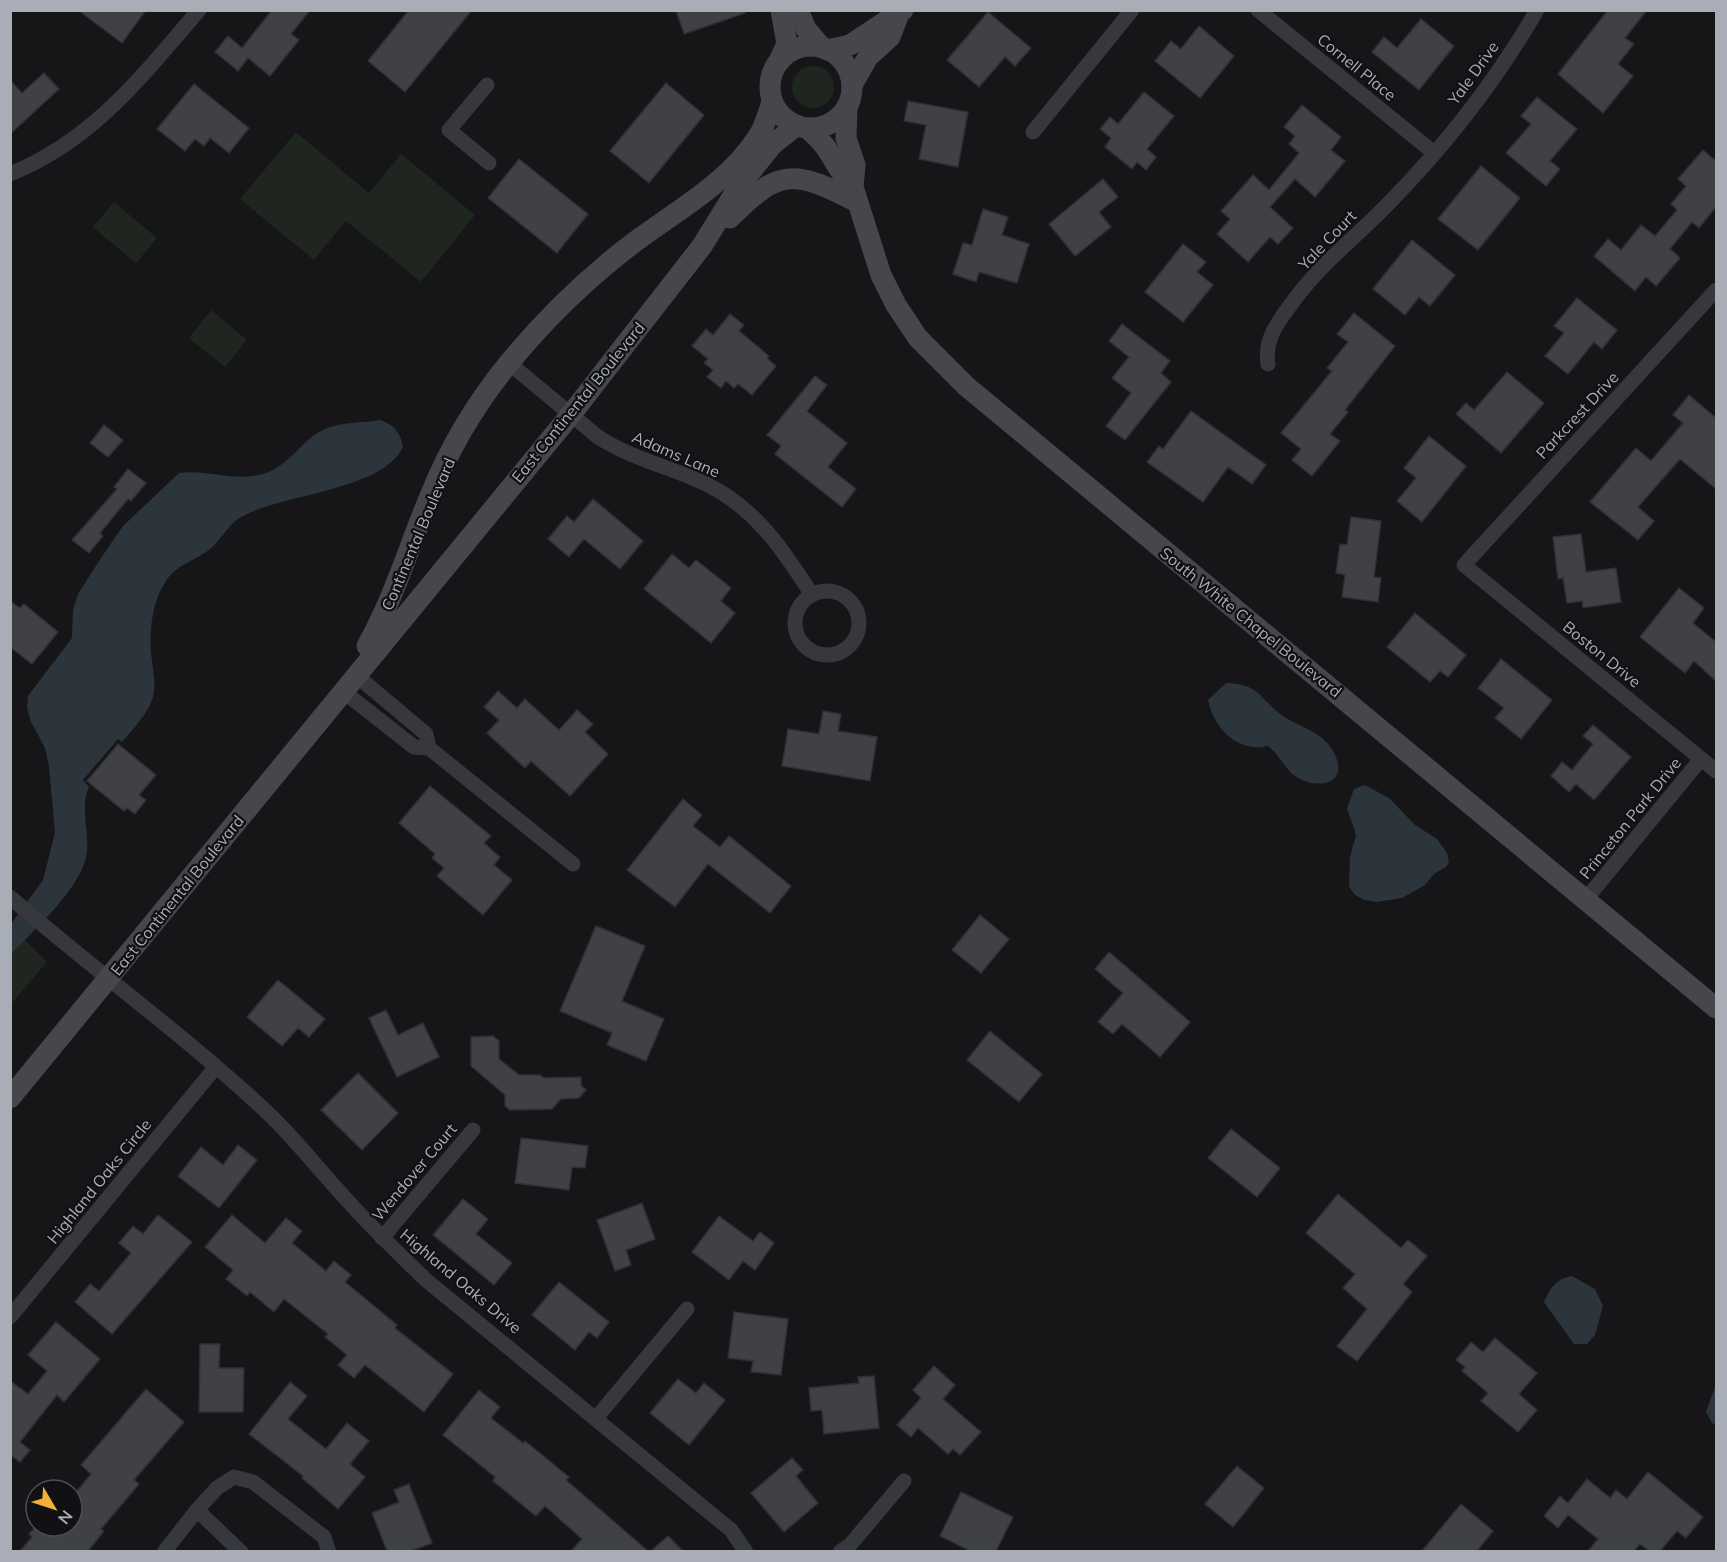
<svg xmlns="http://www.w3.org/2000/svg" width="1727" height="1562" viewBox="0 0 1727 1562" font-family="Mulish,sans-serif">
<rect width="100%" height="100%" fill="#161618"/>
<g fill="#1e261f">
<circle cx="813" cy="87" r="21"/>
<polygon points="296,132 369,193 401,154 475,215 421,282 346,221 314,260 240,199"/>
<polygon points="114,202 157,238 136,263 93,227"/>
<polygon points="211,310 247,340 225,367 189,338"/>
<polygon points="11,926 47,962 11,1004"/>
</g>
<g fill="#2c353c">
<path d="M 380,420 C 393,424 401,433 403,447 C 382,492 275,494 238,519 C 227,527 220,541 210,549 C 195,561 177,564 166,581 C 153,600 149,629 151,652 C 152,667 157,682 153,697 C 148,714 133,729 122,742 L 118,739 L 83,780 L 89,787 C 80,806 89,830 87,851 C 84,886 35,929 11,954 L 11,924 L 43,880 L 55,833 L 49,766 L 45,748 L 31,722 L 27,708 L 28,696 L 72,638 L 73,610 L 78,594 L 101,558 L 123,526 L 179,473 C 209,469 236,483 266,473 C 291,464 302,439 325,429 C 341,422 363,423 380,420 Z"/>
<path d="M 1226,683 C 1258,684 1258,696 1279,713 C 1299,729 1325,730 1336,757 C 1348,787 1312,789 1295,776 C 1284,768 1279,754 1268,746 C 1237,753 1214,728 1208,700 Z"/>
<polygon points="1365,785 1389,798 1415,825 1437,839 1447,853 1449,862 1446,867 1434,874 1425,885 1402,898 1377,902 1364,900 1354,894 1349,886 1350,857 1356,835 1347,808 1354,789"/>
<path d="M 1572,1276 L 1595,1289 L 1603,1306 L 1595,1335 L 1587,1344 L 1574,1344 L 1544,1302 C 1550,1288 1556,1279 1572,1276 Z"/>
<polygon points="1716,1384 1716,1425 1712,1423 1706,1412"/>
</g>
<g fill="#404145" stroke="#303034" stroke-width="1.5">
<polygon points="78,10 146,10 122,43"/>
<polygon points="272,10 310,10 291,34 299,40 270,76 248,58 238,71 215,52 228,36 242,48"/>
<polygon points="409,10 472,10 405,92 368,61"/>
<polygon points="676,10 744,10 745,13 684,34"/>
<polygon points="1608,10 1647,10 1625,38 1634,44 1618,64 1633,76 1603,113 1558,74"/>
<polygon points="988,12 1031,48 1015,66 1005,57 979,87 947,60"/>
<polygon points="1421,19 1454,46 1419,90 1372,52 1384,37 1397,48"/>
<polygon points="1199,26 1234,56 1200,98 1155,61 1171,41 1181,49"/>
<polygon points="44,73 59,89 10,134 10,80 22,93"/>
<polygon points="666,83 704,115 649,183 610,151"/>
<polygon points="194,84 249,128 229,153 210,138 204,146 195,139 185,151 157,129"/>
<polygon points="1144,92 1174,116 1147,149 1156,157 1146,170 1137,162 1132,169 1105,147 1111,138 1100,129 1110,117 1118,124"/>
<polygon points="1537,97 1577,129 1550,161 1560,169 1546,186 1506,153 1531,124 1521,116"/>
<polygon points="908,101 968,112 958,167 919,159 926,125 904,121"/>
<polygon points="1302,105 1341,137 1331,150 1345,161 1315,197 1295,179 1270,207 1293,228 1278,244 1270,237 1248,262 1217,234 1230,219 1221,211 1253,175 1269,190 1299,153 1289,144 1295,136 1284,127"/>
<polygon points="1703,150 1716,161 1716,207 1699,228 1692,222 1670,249 1680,258 1656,286 1646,277 1635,291 1594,256 1608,239 1621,250 1641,225 1655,236 1677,210 1671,204 1686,186 1678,179"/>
<polygon points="519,159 588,214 557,253 488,198"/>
<polygon points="1481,166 1520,198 1478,250 1438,219"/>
<polygon points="1103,179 1118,197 1099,212 1111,227 1075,256 1049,224"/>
<polygon points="983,209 1008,217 1002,235 1029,244 1017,283 979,272 976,282 953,274 963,243 972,245"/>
<polygon points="1412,240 1455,275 1430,306 1419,297 1405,315 1373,289"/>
<polygon points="1183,244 1206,262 1197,272 1213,285 1183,322 1145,292"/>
<polygon points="1577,298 1617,330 1602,349 1594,342 1568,374 1545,356 1564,333 1554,326"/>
<polygon points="1354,313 1395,346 1345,410 1348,412 1330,434 1340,441 1312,476 1292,460 1301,449 1281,433 1332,371 1327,368 1348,342 1337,334"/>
<polygon points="730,314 744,325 739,331 769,356 767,358 776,366 752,395 738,384 734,388 726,381 721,388 707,377 713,370 704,363 708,359 692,346 706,329 713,335"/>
<polygon points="1122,324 1170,361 1161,373 1171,382 1125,440 1106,426 1131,393 1112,378 1129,357 1109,341"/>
<polygon points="1507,372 1544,403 1501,453 1456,414 1466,403 1474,410"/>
<polygon points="815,376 827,385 807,411 847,443 828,467 856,489 842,507 775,454 781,446 767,435"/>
<polygon points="1689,395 1716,418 1716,489 1680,459 1638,507 1654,521 1638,540 1590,502 1636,448 1651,461 1683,423 1673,415"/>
<polygon points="1191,411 1266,465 1252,484 1228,467 1203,502 1147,462 1159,446 1163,449"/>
<polygon points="104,425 123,440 108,457 90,443"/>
<polygon points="1429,436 1466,466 1422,522 1397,501 1416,478 1404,468"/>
<polygon points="128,469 146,483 131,501 128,499 100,533 103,536 89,553 72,540 117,489 114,487"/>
<polygon points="593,499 643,541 620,569 584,539 569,557 548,539 567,516 574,522"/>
<polygon points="1351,517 1381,521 1374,577 1381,578 1378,602 1342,597 1345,575 1336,573 1340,544 1347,545"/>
<polygon points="1581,534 1586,572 1616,568 1621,602 1583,608 1582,601 1567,603 1563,578 1558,579 1553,537"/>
<polygon points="672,554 689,568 696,560 731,588 721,601 735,613 711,643 644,589"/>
<polygon points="1679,588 1704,608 1693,623 1716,642 1716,681 1694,661 1685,673 1640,637"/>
<polygon points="10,601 20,608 24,604 58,632 32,664 10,647"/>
<polygon points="1415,613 1466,655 1448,677 1440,671 1430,682 1387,647"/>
<polygon points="1501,659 1552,700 1521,739 1495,718 1504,708 1478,688"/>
<polygon points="498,691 517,708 525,699 559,730 577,710 593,724 585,732 608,754 570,796 531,761 525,768 487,733 499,720 484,707"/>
<polygon points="823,711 841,714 838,731 877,737 870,781 782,766 788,729 819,734"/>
<polygon points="1593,725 1631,757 1594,800 1576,784 1569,792 1551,776 1562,762 1572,770 1593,744 1583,736"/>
<polygon points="118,744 156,775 139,795 146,800 135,814 127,808 124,811 87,781"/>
<polygon points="430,786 491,836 484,843 500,857 494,865 512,880 483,915 437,876 444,868 432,858 435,854 399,823"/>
<polygon points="683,799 702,815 693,826 720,847 729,836 791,886 770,913 708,864 675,907 627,870"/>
<polygon points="980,915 1009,939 981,973 952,950"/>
<polygon points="596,926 645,946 622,1001 664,1019 646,1061 607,1045 612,1033 560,1011"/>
<polygon points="1109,952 1190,1022 1160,1057 1122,1024 1113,1034 1098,1022 1123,993 1095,969"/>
<polygon points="278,980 325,1019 309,1037 298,1028 282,1046 247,1017"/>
<polygon points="386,1010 398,1035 423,1023 439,1057 397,1077 369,1018"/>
<polygon points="990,1031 1042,1074 1019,1102 967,1060"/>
<polygon points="493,1036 499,1041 499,1059 519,1075 540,1075 544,1078 581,1077 581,1085 586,1090 579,1098 561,1099 552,1109 510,1110 505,1106 505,1095 471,1066 471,1037"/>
<polygon points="358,1073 398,1113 362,1150 321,1110"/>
<polygon points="1231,1129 1280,1168 1257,1197 1208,1158"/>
<polygon points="521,1138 588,1146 585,1168 572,1167 569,1190 515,1183"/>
<polygon points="238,1145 257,1160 219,1208 178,1176 201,1147 223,1165"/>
<polygon points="1338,1194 1401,1248 1408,1240 1427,1256 1403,1284 1412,1292 1357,1361 1337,1346 1367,1309 1343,1288 1355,1274 1306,1233"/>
<polygon points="463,1199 488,1219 476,1234 512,1263 494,1285 433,1235"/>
<polygon points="642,1203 655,1239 626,1250 631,1265 615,1271 597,1220"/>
<polygon points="158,1215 192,1242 112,1334 75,1302 90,1284 99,1291 131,1253 119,1243 133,1226 143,1234"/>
<polygon points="232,1215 265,1243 286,1218 302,1231 292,1243 326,1271 334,1261 351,1275 345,1282 397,1325 395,1328 453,1374 424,1412 365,1365 354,1378 338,1365 347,1355 325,1337 328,1334 284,1299 274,1312 250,1292 247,1296 226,1279 233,1270 205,1247"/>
<polygon points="719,1216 753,1241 760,1232 774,1243 755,1270 743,1261 729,1280 692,1252"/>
<polygon points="559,1282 609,1322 597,1338 589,1332 575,1350 532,1315"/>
<polygon points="734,1312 788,1319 781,1375 751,1372 753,1361 728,1358"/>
<polygon points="56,1322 100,1359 64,1402 57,1395 20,1442 30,1450 20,1462 10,1455 10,1381 28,1394 47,1371 28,1355"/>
<polygon points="1495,1338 1537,1373 1519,1394 1537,1410 1518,1432 1481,1401 1488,1393 1462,1371 1465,1367 1456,1360 1471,1342 1483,1352"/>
<polygon points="200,1344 220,1344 219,1368 244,1368 243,1412 199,1412"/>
<polygon points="934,1366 955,1385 943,1399 981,1432 960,1455 953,1449 948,1454 918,1428 911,1437 897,1425 921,1398 913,1390"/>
<polygon points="874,1376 879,1428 824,1434 822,1410 811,1411 809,1388 859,1383 858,1377"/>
<polygon points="678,1379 696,1393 704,1383 725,1400 689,1445 650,1413"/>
<polygon points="290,1382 307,1396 288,1419 326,1449 347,1423 369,1441 350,1464 365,1477 338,1509 302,1478 303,1476 249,1434"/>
<polygon points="146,1389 184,1422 134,1480 139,1484 101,1529 104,1531 88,1551 20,1551 32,1537 29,1534 36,1526 72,1526 72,1497 91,1474 81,1465"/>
<polygon points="479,1390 500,1407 491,1418 523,1443 525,1441 569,1477 566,1480 648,1551 571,1551 582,1539 545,1506 536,1516 493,1481 495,1477 443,1435"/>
<polygon points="792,1458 803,1470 796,1476 818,1503 784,1532 751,1493"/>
<polygon points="1237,1466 1264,1488 1233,1527 1205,1504"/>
<polygon points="1648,1472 1703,1517 1686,1538 1677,1531 1660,1551 1649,1551 1640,1544 1634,1551 1588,1551 1598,1539 1568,1515 1558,1528 1544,1516 1560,1496 1568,1503 1587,1479 1610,1498 1616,1490 1627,1499"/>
<polygon points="409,1484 432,1543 411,1551 387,1551 372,1513 399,1502 394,1490"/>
<polygon points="961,1492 1013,1517 996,1551 970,1551 940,1536"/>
<polygon points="1461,1504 1493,1531 1477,1551 1422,1551"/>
<polygon points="668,1536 683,1551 651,1551"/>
</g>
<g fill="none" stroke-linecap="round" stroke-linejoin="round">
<g stroke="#37383d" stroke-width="15">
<polyline points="1258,10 1433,152"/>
<polyline points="487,85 449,130 489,163"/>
<polyline points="1033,132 1132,10"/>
<path d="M 10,174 C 94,140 142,76 199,10"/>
<polyline points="1716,290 1464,565 1716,771"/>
<path d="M 509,363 L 598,437 C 634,460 672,467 708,485 C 756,509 784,551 812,595"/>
<path d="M 1268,364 C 1264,339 1278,322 1292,303 C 1318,266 1356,237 1387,205 C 1444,147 1496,81 1537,10"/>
<circle cx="827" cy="623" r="32"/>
<polyline points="357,676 426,734 429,748"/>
<polyline points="344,692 414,747 429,748 573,864"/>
<path d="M 10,897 C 95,971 187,1037 269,1114 C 297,1141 320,1171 346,1199 C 371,1227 399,1254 426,1280 L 731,1530 L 746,1552"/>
<polyline points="1586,899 1701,759"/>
<polyline points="382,1238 473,1130"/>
<polyline points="10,1317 215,1068"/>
<polyline points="597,1417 687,1309"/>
<polyline points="164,1552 197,1510"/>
<polyline points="241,1552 197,1510 217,1488 234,1477 253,1482 324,1537 329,1552"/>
<polyline points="840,1552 850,1545 904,1481"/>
</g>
<g stroke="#45474d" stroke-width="21">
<polyline points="798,10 806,29 822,48"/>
<circle cx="811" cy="87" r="41"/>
<polyline points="827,50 850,45 903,10"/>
<polyline points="779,61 787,44 781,10"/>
<polyline points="852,85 868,57 890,37 898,16"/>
<polyline points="847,107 846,138 855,165 853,187 881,275 896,305 918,338 966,386 1716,1008"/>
<path d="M 808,129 C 832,148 833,166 853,187"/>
<path d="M 730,218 C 780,167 795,170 857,202"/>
<path d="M 367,646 C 394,598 409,546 430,496 C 449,449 477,402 509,363 C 541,324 578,287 618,255 C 665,216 725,189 759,135 C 765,126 768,113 772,102"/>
<polyline points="10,1098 572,413 702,246 739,186 773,144 796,126"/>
</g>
</g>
<g text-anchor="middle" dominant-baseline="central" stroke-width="4.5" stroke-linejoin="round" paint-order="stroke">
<g font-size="16" fill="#a8adb8" stroke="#111113">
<text transform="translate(1357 67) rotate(39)">Cornell Place</text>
<text transform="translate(1473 73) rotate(-54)">Yale Drive</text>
<text transform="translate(1327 240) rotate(-46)">Yale Court</text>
<text transform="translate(578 402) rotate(-51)">East Continental Boulevard</text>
<text transform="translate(1577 415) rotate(-47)">Parkcrest Drive</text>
<text transform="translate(676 454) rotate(23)">Adams Lane</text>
<text transform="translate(418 534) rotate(-67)">Continental Boulevard</text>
<text transform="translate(1251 622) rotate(39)">South White Chapel Boulevard</text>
<text transform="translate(1602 654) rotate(39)">Boston Drive</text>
<text transform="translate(1630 818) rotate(-51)">Princeton Park Drive</text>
<text transform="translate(177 895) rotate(-51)">East Continental Boulevard</text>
<text transform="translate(414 1172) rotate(-50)">Wendover Court</text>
<text transform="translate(99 1181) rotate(-51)">Highland Oaks Circle</text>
<text transform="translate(461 1281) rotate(40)">Highland Oaks Drive</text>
</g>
</g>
<rect width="1727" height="1562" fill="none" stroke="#a8adb8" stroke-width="24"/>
<g transform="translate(54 1508) rotate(129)"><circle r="28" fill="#111113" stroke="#4d4f55" stroke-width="1.5"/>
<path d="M0-4.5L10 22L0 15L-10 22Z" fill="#f2b134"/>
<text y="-9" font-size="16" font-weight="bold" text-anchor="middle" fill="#a8adb8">N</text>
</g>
</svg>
